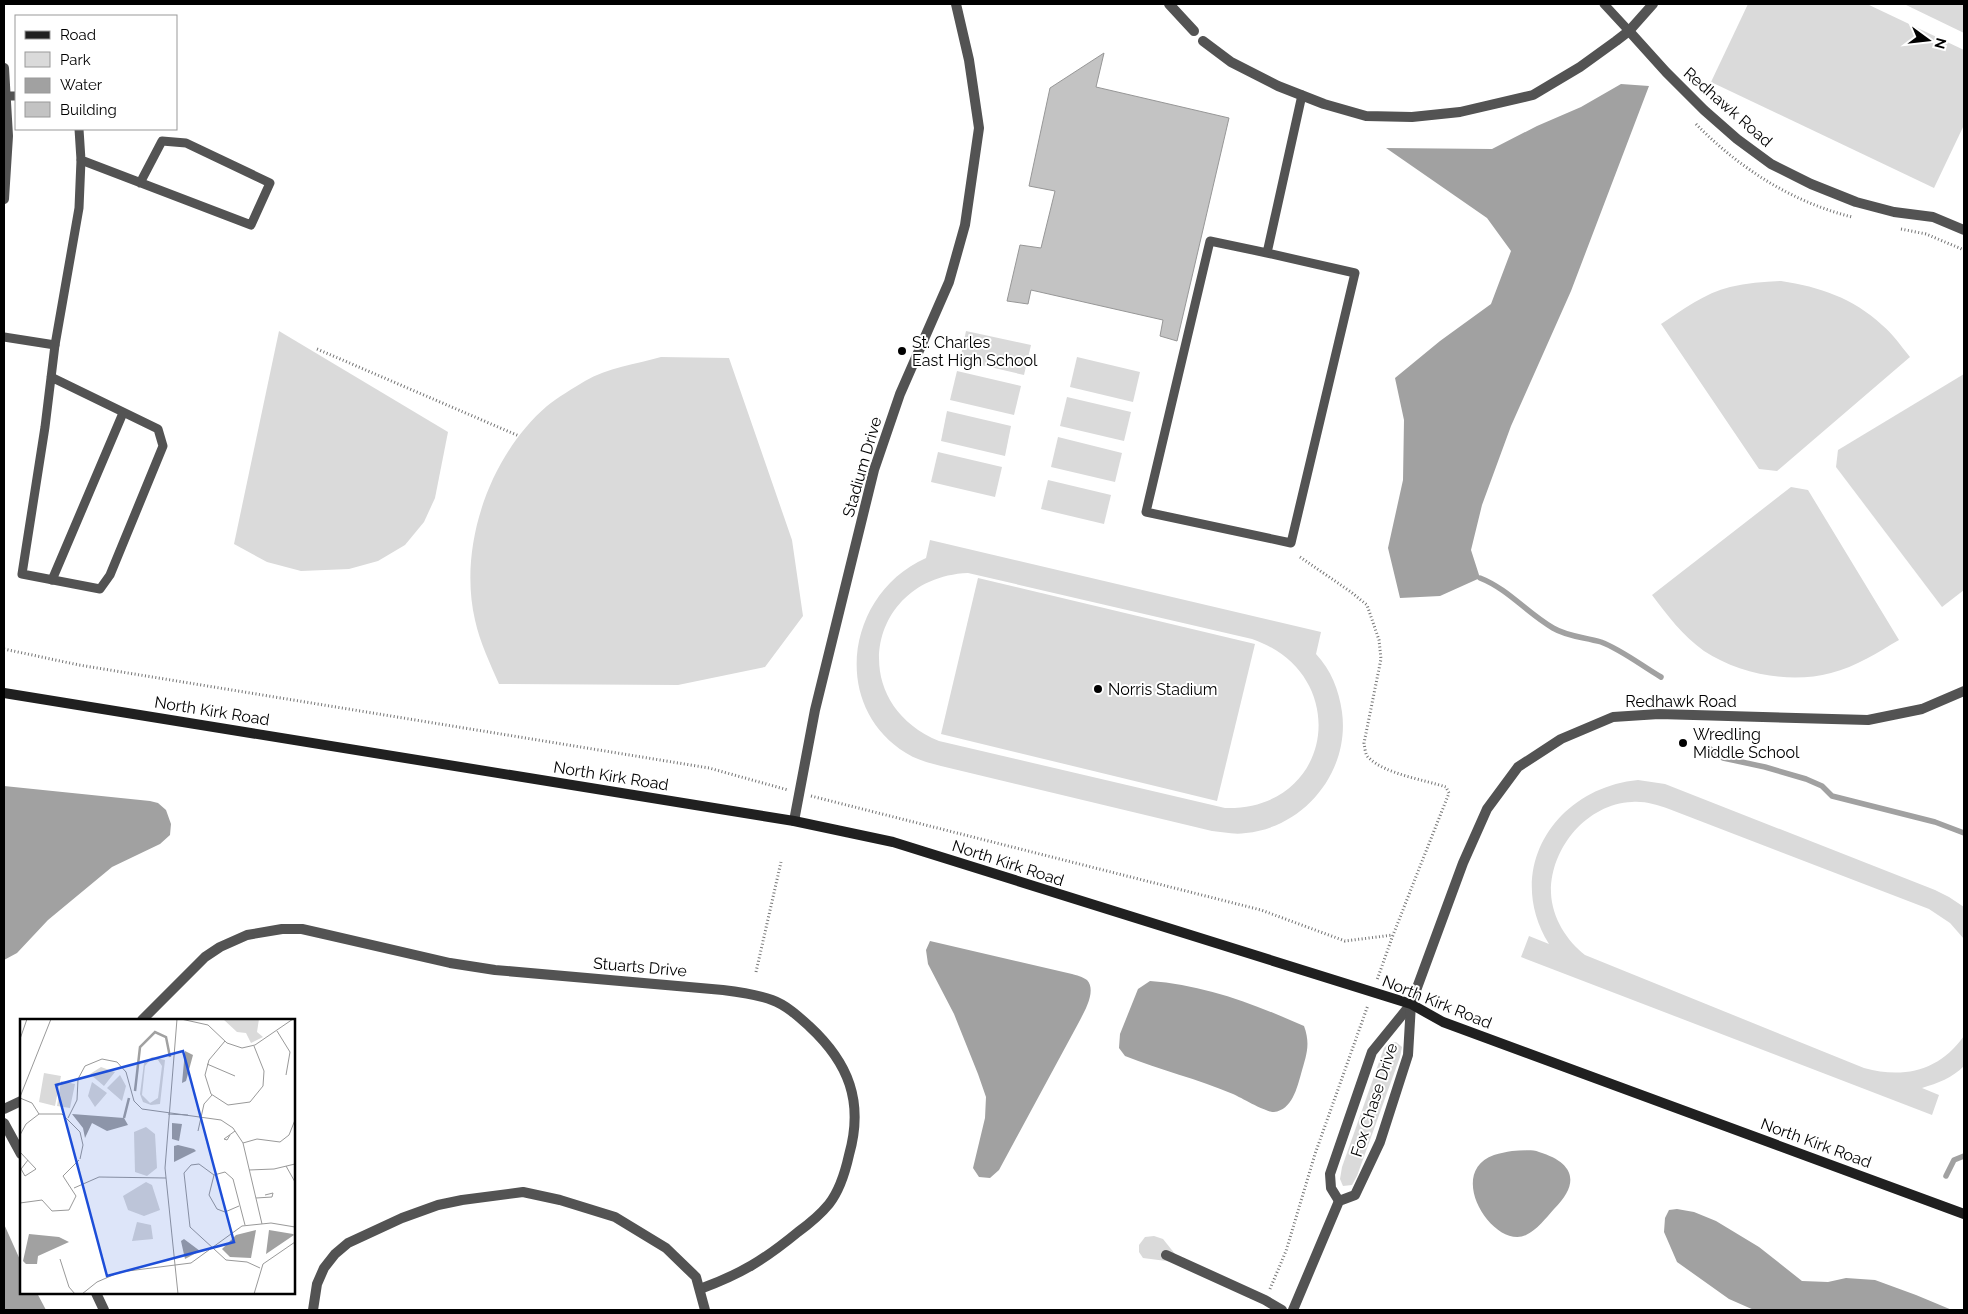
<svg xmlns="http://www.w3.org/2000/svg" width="1968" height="1314" viewBox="0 0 1968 1314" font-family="Raleway,sans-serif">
<rect width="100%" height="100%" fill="#fff"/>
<g fill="#dadada" fill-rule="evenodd">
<polygon points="1748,4 1867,4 1964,50 1964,125 1934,188 1711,82"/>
<polygon points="1904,4 1964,4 1964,33"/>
<path d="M 1781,281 C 1820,287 1853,298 1882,325 C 1893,334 1901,346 1910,357 L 1777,471 L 1759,469 L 1661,324 C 1682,310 1705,293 1730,287 C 1747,283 1764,282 1781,281 Z"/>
<polygon points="279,331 448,432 435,498 424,522 405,545 378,561 349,569 301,571 267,562 234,544"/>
<polygon points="966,331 1031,345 1024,375 960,360"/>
<path d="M 661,357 L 729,358 L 792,540 L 803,616 L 765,667 L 678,685 L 499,684 C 490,663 480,643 475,620 C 458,547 489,456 547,406 C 558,397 572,389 585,381 C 607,368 636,364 661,357 Z"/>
<polygon points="1077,357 1140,372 1133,402 1070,387"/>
<polygon points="957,371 1021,386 1014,415 950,400"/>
<polygon points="1964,374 1964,590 1942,607 1836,467 1838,450"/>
<polygon points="1067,397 1131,412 1124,441 1060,426"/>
<polygon points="947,411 1011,426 1005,456 941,441"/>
<polygon points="1058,437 1122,453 1115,482 1051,467"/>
<polygon points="938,452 1002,467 995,497 931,482"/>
<polygon points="1048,480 1111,495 1104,524 1041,509"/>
<path d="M 1791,487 L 1808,490 L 1899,640 C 1878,652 1856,667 1831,673 C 1790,684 1739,674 1704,651 C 1683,636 1667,615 1652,595 Z"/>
<path d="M 930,540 L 1321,632 L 1316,654 C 1331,670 1339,690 1342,712 C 1350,771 1305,827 1246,833 C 1234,835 1223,832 1212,831 L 941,766 C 929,763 917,760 906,753 C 829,705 847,593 926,558 ZM 968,573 L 1252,639 C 1354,674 1334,811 1225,808 L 939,741 C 844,702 868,577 968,573 Z"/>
<polygon points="978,578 1255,644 1217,801 941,734"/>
<path d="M 1638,780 L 1665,784 L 1935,890 L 1949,897 L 1964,907 L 1964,939 L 1950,923 L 1929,909 L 1669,809 C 1657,805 1645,801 1632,802 C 1586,804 1550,849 1551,893 C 1552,918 1567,941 1585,955 L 1864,1068 C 1904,1079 1939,1071 1964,1036 L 1964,1066 C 1952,1078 1938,1083 1922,1088 L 1939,1095 L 1932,1115 L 1521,957 L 1529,936 L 1549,944 C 1503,870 1555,788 1638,780 Z"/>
<polygon points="1396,1042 1402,1047 1400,1057 1357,1176 1352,1185 1343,1186 1340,1179 1342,1167 1384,1048 1389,1043"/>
<polygon points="1154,1236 1163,1239 1179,1259 1174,1262 1143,1258 1139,1252 1139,1245 1145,1237"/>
</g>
<g fill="#a1a1a1">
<polygon points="1621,84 1649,86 1571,291 1511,426 1482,505 1471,550 1480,578 1440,596 1400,598 1388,548 1403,480 1404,420 1395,378 1440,341 1491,304 1511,251 1487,218 1386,148 1492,149 1537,126 1581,107"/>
<polygon points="4,786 150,801 158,803 166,810 171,824 170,835 160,844 112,867 48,920 17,953 4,960"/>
<path d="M 930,941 L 1072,974 C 1076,975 1083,977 1087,980 C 1097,991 1084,1012 1079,1022 L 999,1170 L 990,1178 L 979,1177 L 973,1168 L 985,1118 L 986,1097 L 978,1074 L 954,1014 L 928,964 L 926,950 Z"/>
<path d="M 1150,981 C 1205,985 1254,1004 1304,1026 C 1311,1045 1306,1056 1301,1074 C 1297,1088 1292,1110 1274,1112 C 1265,1112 1242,1098 1233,1094 C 1198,1079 1160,1070 1125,1056 L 1119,1048 L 1120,1034 L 1138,989 Z"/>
<path d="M 1512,1151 C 1521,1151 1531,1149 1539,1152 C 1575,1163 1580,1183 1554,1209 C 1546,1218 1537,1230 1526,1235 C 1494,1250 1444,1173 1494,1155 C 1500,1153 1506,1152 1512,1151 Z"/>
<polygon points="1677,1209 1694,1212 1716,1221 1759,1247 1802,1281 1828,1282 1846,1278 1875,1280 1916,1295 1952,1310 1754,1310 1729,1299 1677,1262 1664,1232 1665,1218 1669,1210"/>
<polygon points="4,1224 21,1262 21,1293 37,1293 46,1310 4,1310"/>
</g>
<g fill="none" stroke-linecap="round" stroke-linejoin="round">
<g stroke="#a1a1a1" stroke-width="5.5">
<path d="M 1480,578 C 1508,589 1527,613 1553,628 C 1568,637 1585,637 1601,642 C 1622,650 1642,666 1661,677"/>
<polyline points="1709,748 1723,758 1765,767 1806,779 1822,786 1832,796 1935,822 1964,833"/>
<polyline points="1946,1176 1954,1160 1964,1156"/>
</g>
</g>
<polygon fill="#c3c3c3" stroke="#979797" points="1104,53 1096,87 1229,118 1177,341 1160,336 1163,320 1031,290 1028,304 1007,301 1020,245 1041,248 1055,191 1029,186 1050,88"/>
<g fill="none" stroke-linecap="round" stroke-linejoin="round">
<g stroke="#757575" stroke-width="3" stroke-dasharray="1 2.5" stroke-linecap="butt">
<path d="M 1696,124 C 1739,168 1792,202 1852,217"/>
<polyline points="1901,229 1926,234 1964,250"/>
<polyline points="317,349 519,436"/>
<path d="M 1300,557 L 1351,592 L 1367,605 L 1379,640 L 1381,659 L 1364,743 C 1365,748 1365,755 1369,758 C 1385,774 1425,780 1446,787 L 1449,793 L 1393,935 L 1377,980"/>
<polyline points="4,649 79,665 709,768 788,790"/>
<polyline points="811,796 1261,910 1345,941 1393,935"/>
<polyline points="756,972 781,862"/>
<polyline points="1270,1289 1286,1251 1315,1154 1368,1005"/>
</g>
<g stroke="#535353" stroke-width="9">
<polyline points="1604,4 1629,31"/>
<polyline points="5,96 16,96"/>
<polyline points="79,129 81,160 251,225 270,183 186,143 162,141 140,183"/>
<polyline points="1267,253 1355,273 1291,543 1146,512 1210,241 1267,253 1302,95"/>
<polyline points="4,337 55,345"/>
<polyline points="51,377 158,429 163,446 110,575 100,589 22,574 45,427 55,345 79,208 81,160"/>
<polyline points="52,580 123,413"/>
</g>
<g stroke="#535353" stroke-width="10">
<polyline points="1169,4 1194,31"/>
<polyline points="1629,31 1666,72 1704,110 1737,139 1771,164 1811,184 1856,202 1894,212 1933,217 1964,230"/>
<polyline points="1203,41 1231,62 1278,86 1324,104 1366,116 1412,117 1460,112 1533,95 1580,67 1616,41 1629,31 1653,4"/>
<polyline points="794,821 815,710 874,470 900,394 949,282 965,225 979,128 969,60 956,4"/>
<path d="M 142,1020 L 205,957 L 220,947 L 247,935 L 282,929 L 302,929 L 324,934 L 450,963 L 495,970 L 723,990 C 740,992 756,994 772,1000 C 786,1005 798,1016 809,1026 C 849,1063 864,1102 849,1155 C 845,1173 840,1190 829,1204 C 820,1215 809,1224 798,1232 C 764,1260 741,1274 700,1289"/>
<polyline points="4,1109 21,1101"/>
<polyline points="4,1123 21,1154"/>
<polyline points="1339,1201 1331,1188 1330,1174 1372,1052 1411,1004"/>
<polyline points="1166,1255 1265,1300 1282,1310"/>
<polyline points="96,1293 104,1310"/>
<polyline points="313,1310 317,1284 324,1268 335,1254 348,1243 402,1218 438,1205 462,1200 523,1192 560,1200 615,1217 666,1248 696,1277 705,1310"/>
<polyline points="1293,1310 1339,1201 1355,1195 1380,1142 1408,1055 1411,1004 1463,863 1487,809 1518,767 1561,739 1613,717 1659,714 1868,720 1922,709 1964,691"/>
</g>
<polyline stroke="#535353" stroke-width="10" points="4,68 8,136 4,199"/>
<polyline stroke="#202020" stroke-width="10" points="4,693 794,821 893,842 1411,1004 1443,1022 1964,1214"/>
</g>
<g fill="#000" stroke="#fff" stroke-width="2">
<circle cx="902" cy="351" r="5"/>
<circle cx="1098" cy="689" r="5"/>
<circle cx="1683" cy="743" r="5"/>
</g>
<g text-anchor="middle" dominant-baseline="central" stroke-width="4" stroke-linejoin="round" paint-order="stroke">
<g font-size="16" fill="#000" stroke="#fff">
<text transform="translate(1728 107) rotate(41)">Redhawk Road</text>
<text transform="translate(862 467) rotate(-74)">Stadium Drive</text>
<text x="1681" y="701">Redhawk Road</text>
<text transform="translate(212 711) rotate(9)">North Kirk Road</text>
<text transform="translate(611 776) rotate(9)">North Kirk Road</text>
<text transform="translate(1008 863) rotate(18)">North Kirk Road</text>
<text transform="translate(640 967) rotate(5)">Stuarts Drive</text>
<text transform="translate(1437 1002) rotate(22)">North Kirk Road</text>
<text transform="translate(1374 1100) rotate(-72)">Fox Chase Drive</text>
<text transform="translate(1816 1143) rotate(20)">North Kirk Road</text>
</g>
<g font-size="16" fill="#000" stroke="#fff" text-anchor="start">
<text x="912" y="342">St. Charles<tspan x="912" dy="18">East High School</tspan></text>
<text x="1108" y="689">Norris Stadium</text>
<text x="1693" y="734">Wredling<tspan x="1693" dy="18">Middle School</tspan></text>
</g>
</g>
<g transform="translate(20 1019)">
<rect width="275" height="275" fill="#fff"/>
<path d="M 203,0 L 239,0 L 237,13 L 243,18 L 231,24 L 226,14 L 217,13 ZM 132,38 L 145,41 L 140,85 L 131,86 L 123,83 L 120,75 L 124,44 ZM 131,40 L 138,41 L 142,47 L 138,79 L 130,84 L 122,76 L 125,47 ZM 81,48 L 95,53 L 84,67 L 70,55 ZM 24,54 L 41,57 L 35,87 L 19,83 ZM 100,56 L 106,67 L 102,82 L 87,69 ZM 41,62 L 55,65 L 50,89 L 37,87 ZM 72,63 L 87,74 L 75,88 L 68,77 ZM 126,108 L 135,115 L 137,149 L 127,157 L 115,153 L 114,113 ZM 126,163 L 132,166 L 140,191 L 124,197 L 108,191 L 103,177 ZM 117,203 L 131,206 L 133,220 L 112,222 Z" fill="#dadada" fill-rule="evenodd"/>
<path d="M 165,32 L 173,36 L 166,62 L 162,64 ZM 52,95 L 104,99 L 108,106 L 87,112 L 72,104 L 65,119 L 63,109 ZM 152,104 L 162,105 L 159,122 L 152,120 ZM 158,126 L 174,130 L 176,132 L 154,143 L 154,127 ZM 236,211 L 231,239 L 210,238 L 202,230 L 216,216 ZM 249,211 L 273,215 L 274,216 L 246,235 ZM 9,215 L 39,218 L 49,223 L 18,237 L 17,245 L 6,245 L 3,242 ZM 164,220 L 180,232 L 165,240 L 161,222 Z" fill="#a1a1a1"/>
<path fill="none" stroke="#a1a1a1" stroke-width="2.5" d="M 115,72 L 120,28 L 135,13 L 146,18 L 150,38M 104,99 L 109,79"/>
<path fill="none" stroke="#999" stroke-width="1" d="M 157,0 L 145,149 L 158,275M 161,0 L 188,6 L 207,24 L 222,29 L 235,26 L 273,0M 257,12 L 270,33 L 266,56M 0,20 L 7,0M 205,22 L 189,41 L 185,56 L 191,75 L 208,86 L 230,83 L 243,67 L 244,52 L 234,27M 187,45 L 215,57M 0,78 L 31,0M 0,79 L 12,84 L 19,95M 148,95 L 168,96M 48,99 L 57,81 L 58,60 L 65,47 L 82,40 L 97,43 L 106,53 L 114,82 L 122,90 L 201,101 L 213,109 L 223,124 L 242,205M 178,112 L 184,85 L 192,76M 0,116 L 6,105 L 19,95 L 42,95 L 60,113 L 63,126 L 60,140M 210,116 L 207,121 L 204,120 L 215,112M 223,124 L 237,120 L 260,123 L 269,116 L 275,101M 0,133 L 16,150 L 5,157 L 1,150 L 8,141M 266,147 L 275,163M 229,151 L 254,150 L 275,145M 194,156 L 179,145 L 171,146 L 164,154 L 170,208 L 206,241 L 227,243 L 240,249M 194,156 L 205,153 L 213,160 L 225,206M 194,156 L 189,176 L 197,190 L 205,193 L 219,187M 54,169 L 79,158 L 146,159M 236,179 L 252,178 L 253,174 L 245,176M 0,184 L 22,181 L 32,192 L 49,191 L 56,177 L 43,157 L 59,141M 40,240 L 49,268 L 55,275M 62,275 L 77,263 L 100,253 L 171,244 L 222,207 L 251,204 L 275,208M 234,275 L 243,245 L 275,223"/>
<path fill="#1d4ed8" fill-opacity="0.15" stroke="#1d4ed8" stroke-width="2.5" d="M 163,32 L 214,223 L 87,257 L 36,66 Z"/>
<rect width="275" height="275" fill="none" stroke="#000" stroke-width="2.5"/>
</g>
<rect width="1968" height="1314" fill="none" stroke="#000000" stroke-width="10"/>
<rect x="15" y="15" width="162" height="115" fill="#ffffff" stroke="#999999"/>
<rect x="25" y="31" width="25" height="8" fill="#202020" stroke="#999999"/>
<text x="60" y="40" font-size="15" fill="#000000">Road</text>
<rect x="25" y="52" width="25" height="15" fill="#dadada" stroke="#999999"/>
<text x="60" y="65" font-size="15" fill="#000000">Park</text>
<rect x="25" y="78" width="25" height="15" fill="#a1a1a1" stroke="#999999"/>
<text x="60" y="90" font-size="15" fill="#000000">Water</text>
<rect x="25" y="102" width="25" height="15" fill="#c3c3c3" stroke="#999999"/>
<text x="60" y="115" font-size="15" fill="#000000">Building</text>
<g transform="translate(1928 40) rotate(105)" stroke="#ffffff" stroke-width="4" paint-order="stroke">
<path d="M0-4L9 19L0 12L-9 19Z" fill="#000000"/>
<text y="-8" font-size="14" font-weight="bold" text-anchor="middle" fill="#000000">N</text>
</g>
</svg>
